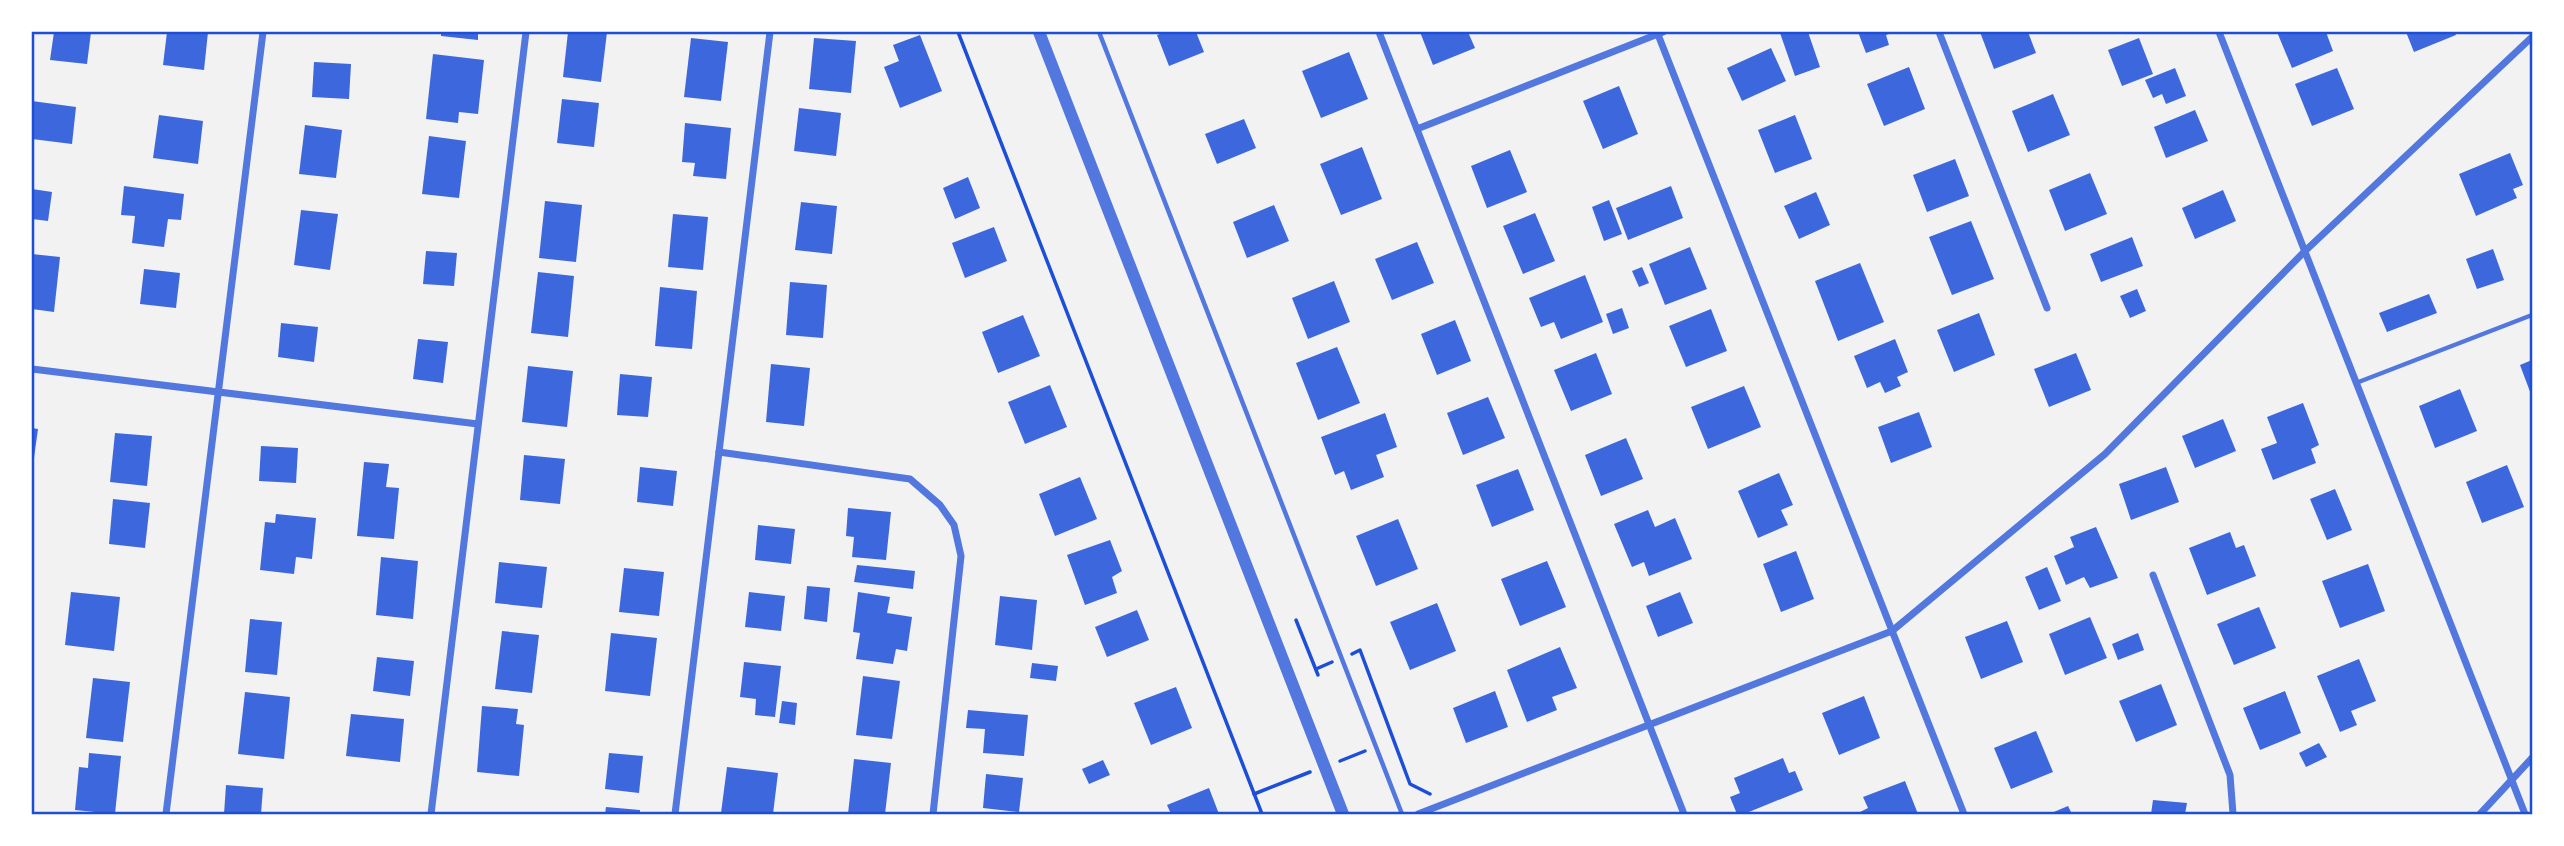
<svg xmlns="http://www.w3.org/2000/svg" width="2564" height="846" viewBox="0 0 2564 846" font-family="Raleway,sans-serif">
<rect width="100%" height="100%" fill="#f2f2f2"/>
<g fill="#3d67dc">
<polygon points="54,32 91,32 87,64 50,60"/>
<polygon points="167,32 208,32 204,70 163,65"/>
<polygon points="441,32 478,32 478,40 441,36"/>
<polygon points="568,32 607,32 601,82 563,77"/>
<polygon points="1165,32 1196,32 1204,52 1169,66 1157,35"/>
<polygon points="1420,32 1468,32 1475,48 1433,65"/>
<polygon points="1786,32 1808,32 1820,67 1795,76 1780,33"/>
<polygon points="1858,32 1895,32 1886,35 1889,45 1866,53"/>
<polygon points="1980,32 2028,32 2036,53 1994,69"/>
<polygon points="2277,32 2326,32 2333,51 2292,68"/>
<polygon points="2406,32 2455,32 2456,35 2414,52"/>
<polygon points="920,35 942,91 900,108 884,67 899,61 893,45"/>
<polygon points="691,38 728,42 721,101 684,97"/>
<polygon points="814,38 856,41 851,93 809,89"/>
<polygon points="2139,38 2153,74 2122,86 2108,50"/>
<polygon points="1771,48 1786,81 1742,101 1727,68"/>
<polygon points="1349,52 1368,99 1321,118 1302,71"/>
<polygon points="433,54 484,60 478,114 459,112 458,123 426,119"/>
<polygon points="314,62 351,64 349,99 312,97"/>
<polygon points="1909,67 1925,109 1884,126 1867,84"/>
<polygon points="2175,68 2186,96 2166,104 2162,94 2153,98 2145,80"/>
<polygon points="2337,68 2354,109 2312,126 2295,84"/>
<polygon points="1619,86 1638,134 1603,149 1583,101"/>
<polygon points="2053,94 2070,135 2028,152 2012,111"/>
<polygon points="562,99 599,103 594,147 557,143"/>
<polygon points="32,101 76,107 72,144 32,139"/>
<polygon points="799,108 841,113 836,156 794,151"/>
<polygon points="2195,110 2208,141 2166,158 2154,127"/>
<polygon points="159,115 203,121 198,164 153,158"/>
<polygon points="1795,115 1812,159 1775,173 1758,130"/>
<polygon points="1244,119 1256,148 1217,164 1205,134"/>
<polygon points="685,123 731,128 726,179 693,176 695,163 682,162"/>
<polygon points="305,125 342,130 336,178 299,174"/>
<polygon points="429,136 466,141 459,198 422,194"/>
<polygon points="1362,147 1382,199 1341,215 1320,164"/>
<polygon points="1510,150 1527,192 1487,208 1471,166"/>
<polygon points="2510,153 2523,185 2513,189 2517,198 2476,216 2459,174"/>
<polygon points="1955,159 1969,196 1927,212 1913,175"/>
<polygon points="2090,173 2107,214 2065,231 2049,190"/>
<polygon points="968,177 980,208 955,219 943,188"/>
<polygon points="124,186 184,194 181,220 168,219 164,247 132,243 135,216 121,215"/>
<polygon points="1671,186 1683,218 1628,240 1616,208"/>
<polygon points="32,189 52,192 48,221 32,219"/>
<polygon points="2223,190 2236,221 2195,239 2182,208"/>
<polygon points="1816,192 1830,225 1799,239 1784,206"/>
<polygon points="1609,200 1622,234 1604,241 1592,207"/>
<polygon points="545,201 582,205 576,262 539,258"/>
<polygon points="801,202 837,206 832,254 795,250"/>
<polygon points="1274,205 1289,241 1247,258 1233,222"/>
<polygon points="301,210 338,214 330,270 294,265"/>
<polygon points="1535,213 1555,261 1523,274 1503,226"/>
<polygon points="673,214 708,217 703,270 668,267"/>
<polygon points="1971,221 1994,279 1952,295 1929,237"/>
<polygon points="994,227 1007,261 965,278 952,243"/>
<polygon points="2132,237 2143,266 2101,282 2090,254"/>
<polygon points="1417,242 1434,283 1392,300 1375,259"/>
<polygon points="1690,247 1707,289 1665,305 1649,264"/>
<polygon points="2493,249 2504,280 2477,289 2466,259"/>
<polygon points="426,251 457,253 454,286 423,284"/>
<polygon points="32,254 60,257 54,312 32,309"/>
<polygon points="1860,263 1884,322 1838,341 1815,281"/>
<polygon points="1642,267 1649,283 1639,287 1632,271"/>
<polygon points="144,269 180,273 176,308 140,304"/>
<polygon points="538,272 574,276 568,337 531,333"/>
<polygon points="1585,275 1603,322 1561,339 1554,322 1541,327 1529,298"/>
<polygon points="1334,281 1350,322 1308,339 1292,298"/>
<polygon points="790,282 827,285 823,338 786,335"/>
<polygon points="660,287 697,291 692,349 655,346"/>
<polygon points="2137,289 2146,311 2130,318 2120,296"/>
<polygon points="2429,294 2437,313 2387,332 2379,313"/>
<polygon points="1622,308 1629,328 1613,334 1606,314"/>
<polygon points="1711,309 1727,351 1686,367 1669,326"/>
<polygon points="1979,313 1995,355 1954,372 1937,330"/>
<polygon points="1023,315 1040,356 998,373 982,332"/>
<polygon points="1455,320 1471,361 1437,375 1421,334"/>
<polygon points="281,323 318,327 314,362 278,357"/>
<polygon points="418,339 448,342 443,383 413,379"/>
<polygon points="1895,339 1908,372 1897,377 1901,386 1885,393 1880,382 1867,388 1854,356"/>
<polygon points="1337,347 1360,403 1318,420 1296,363"/>
<polygon points="1596,353 1612,394 1571,411 1554,370"/>
<polygon points="2076,353 2091,390 2049,407 2034,369"/>
<polygon points="2532,360 2532,397 2520,365"/>
<polygon points="771,364 810,368 804,426 766,422"/>
<polygon points="528,366 573,371 567,427 522,422"/>
<polygon points="620,374 652,377 648,417 617,415"/>
<polygon points="1050,385 1067,427 1025,444 1008,402"/>
<polygon points="1744,386 1761,427 1708,449 1691,407"/>
<polygon points="2460,389 2477,431 2435,448 2419,406"/>
<polygon points="1488,397 1505,438 1463,455 1447,413"/>
<polygon points="2303,403 2319,445 2311,449 2316,463 2273,480 2261,449 2277,443 2267,417"/>
<polygon points="1919,412 1932,447 1891,463 1878,427"/>
<polygon points="1385,413 1397,447 1376,455 1384,477 1351,490 1344,471 1335,475 1321,437"/>
<polygon points="2223,419 2236,451 2195,468 2182,436"/>
<polygon points="32,428 38,429 33,465 32,465"/>
<polygon points="115,433 152,436 147,486 110,482"/>
<polygon points="1626,438 1643,479 1601,496 1585,455"/>
<polygon points="261,446 298,448 296,483 259,481"/>
<polygon points="524,455 565,459 560,504 520,500"/>
<polygon points="364,462 389,464 386,487 399,488 394,539 357,536"/>
<polygon points="2507,465 2524,507 2482,523 2466,482"/>
<polygon points="640,467 677,471 673,506 637,502"/>
<polygon points="2166,467 2179,502 2131,520 2119,484"/>
<polygon points="1518,469 1534,510 1492,527 1476,485"/>
<polygon points="1779,473 1793,505 1781,510 1788,525 1758,538 1738,491"/>
<polygon points="1080,477 1097,519 1055,536 1039,494"/>
<polygon points="2335,489 2352,530 2327,540 2310,499"/>
<polygon points="113,499 150,503 145,548 109,544"/>
<polygon points="848,508 891,512 886,560 852,557 854,537 846,536"/>
<polygon points="1648,510 1655,527 1675,518 1692,559 1649,576 1644,562 1632,567 1614,524"/>
<polygon points="276,514 316,518 312,559 296,557 294,574 260,570 265,522 275,523"/>
<polygon points="1398,519 1418,569 1376,586 1356,536"/>
<polygon points="758,525 795,529 791,564 755,560"/>
<polygon points="2096,527 2118,578 2090,588 2084,577 2066,585 2054,556 2074,547 2070,537"/>
<polygon points="2230,532 2236,548 2244,545 2256,576 2207,595 2189,548"/>
<polygon points="1110,540 1122,571 1112,577 1117,593 1085,605 1067,555"/>
<polygon points="1796,551 1814,599 1781,612 1763,564"/>
<polygon points="381,557 418,561 413,619 376,615"/>
<polygon points="1547,561 1566,607 1520,626 1501,579"/>
<polygon points="499,562 547,567 542,608 495,603"/>
<polygon points="2368,564 2385,611 2340,628 2322,581"/>
<polygon points="857,565 915,571 913,589 854,582"/>
<polygon points="2047,567 2061,601 2039,610 2025,577"/>
<polygon points="624,568 664,572 659,616 619,612"/>
<polygon points="807,586 830,588 827,622 804,619"/>
<polygon points="71,592 120,597 114,651 65,645"/>
<polygon points="749,592 785,596 781,631 745,627"/>
<polygon points="858,592 890,597 887,613 912,617 907,651 896,649 893,664 856,659 860,633 853,632"/>
<polygon points="1680,592 1693,623 1658,637 1646,606"/>
<polygon points="1000,596 1037,600 1032,650 995,645"/>
<polygon points="1437,603 1456,651 1410,670 1390,622"/>
<polygon points="2259,607 2276,648 2234,665 2217,624"/>
<polygon points="1137,610 1149,640 1107,657 1095,627"/>
<polygon points="2090,617 2107,658 2065,675 2049,634"/>
<polygon points="250,619 282,622 277,675 245,672"/>
<polygon points="2007,621 2023,662 1981,679 1965,637"/>
<polygon points="502,631 539,635 532,693 495,689"/>
<polygon points="611,633 657,638 650,696 605,691"/>
<polygon points="2138,633 2144,650 2118,660 2112,644"/>
<polygon points="1560,647 1577,688 1552,697 1557,710 1527,722 1507,670"/>
<polygon points="377,657 414,661 410,696 373,691"/>
<polygon points="2359,659 2376,701 2351,711 2357,725 2340,732 2317,676"/>
<polygon points="744,662 781,666 775,717 755,715 756,699 740,697"/>
<polygon points="1032,663 1058,666 1056,681 1030,678"/>
<polygon points="863,676 900,681 892,739 856,735"/>
<polygon points="93,678 130,682 123,742 86,738"/>
<polygon points="2161,684 2177,725 2136,742 2119,701"/>
<polygon points="1176,687 1192,728 1151,745 1134,703"/>
<polygon points="1495,691 1508,727 1466,743 1453,708"/>
<polygon points="2285,691 2301,733 2260,750 2243,708"/>
<polygon points="245,692 290,697 284,759 238,754"/>
<polygon points="1864,696 1880,738 1839,755 1822,713"/>
<polygon points="782,701 797,703 795,725 779,723"/>
<polygon points="482,706 518,709 516,724 524,725 519,776 477,772"/>
<polygon points="968,710 1028,715 1024,756 983,753 985,729 966,728"/>
<polygon points="351,714 404,719 400,762 346,756"/>
<polygon points="2036,731 2053,772 2011,789 1994,748"/>
<polygon points="2319,743 2327,757 2306,767 2299,753"/>
<polygon points="89,753 121,756 115,814 75,810 79,767 88,768"/>
<polygon points="609,753 643,756 639,793 605,789"/>
<polygon points="1783,758 1789,773 1795,771 1803,790 1744,814 1737,814 1730,797 1740,793 1734,778"/>
<polygon points="854,759 891,763 885,814 848,814"/>
<polygon points="1103,760 1110,775 1089,784 1082,769"/>
<polygon points="727,767 778,773 773,814 721,813"/>
<polygon points="986,774 1023,778 1019,812 983,808"/>
<polygon points="1905,781 1918,814 1859,814 1858,813 1868,808 1863,797"/>
<polygon points="226,785 263,788 261,814 224,814"/>
<polygon points="1209,788 1219,814 1171,814 1167,805"/>
<polygon points="2153,800 2187,803 2185,814 2151,814"/>
<polygon points="2068,806 2072,814 2049,814"/>
<polygon points="606,807 640,810 640,814 605,814"/>
</g>
<g fill="none" stroke-linecap="round" stroke-linejoin="round">
<g stroke="#1d4ed8" stroke-width="3.5">
<polyline points="958,32 1262,814"/>
<polyline points="1296,620 1318,675"/>
<polyline points="1352,654 1360,650 1410,784 1430,794"/>
<polyline points="1316,669 1332,662"/>
<polyline points="1340,761 1365,751"/>
<polyline points="1254,794 1310,772"/>
</g>
<g stroke="#5277de" stroke-width="4.5">
<polyline points="1099,32 1402,814"/>
<polyline points="2356,383 2532,315"/>
</g>
<g stroke="#5277de" stroke-width="7">
<polyline points="1379,32 1684,814"/>
<polyline points="1657,32 1964,814"/>
<polyline points="1939,32 2047,308"/>
<polyline points="2219,32 2525,814"/>
<polyline points="1417,129 1663,32"/>
<polyline points="32,369 478,424"/>
<polyline points="719,452 910,479 940,505 954,525 961,556 933,814"/>
<polyline points="2153,575 2230,775 2233,814"/>
<polyline points="166,814 263,32"/>
<polyline points="431,814 526,32"/>
<polyline points="675,814 770,32"/>
<polyline points="1418,814 1892,631 2105,454 2304,252 2532,37"/>
<polyline points="2480,814 2532,758"/>
</g>
<polyline stroke="#5277de" stroke-width="12" points="1039,32 1343,814"/>
</g>
<rect width="2564" height="846" fill="none" stroke="#ffffff" stroke-width="66"/>
<rect x="33" y="33" width="2498" height="780" fill="none" stroke="#1d4ed8" stroke-width="2.5"/>
</svg>
